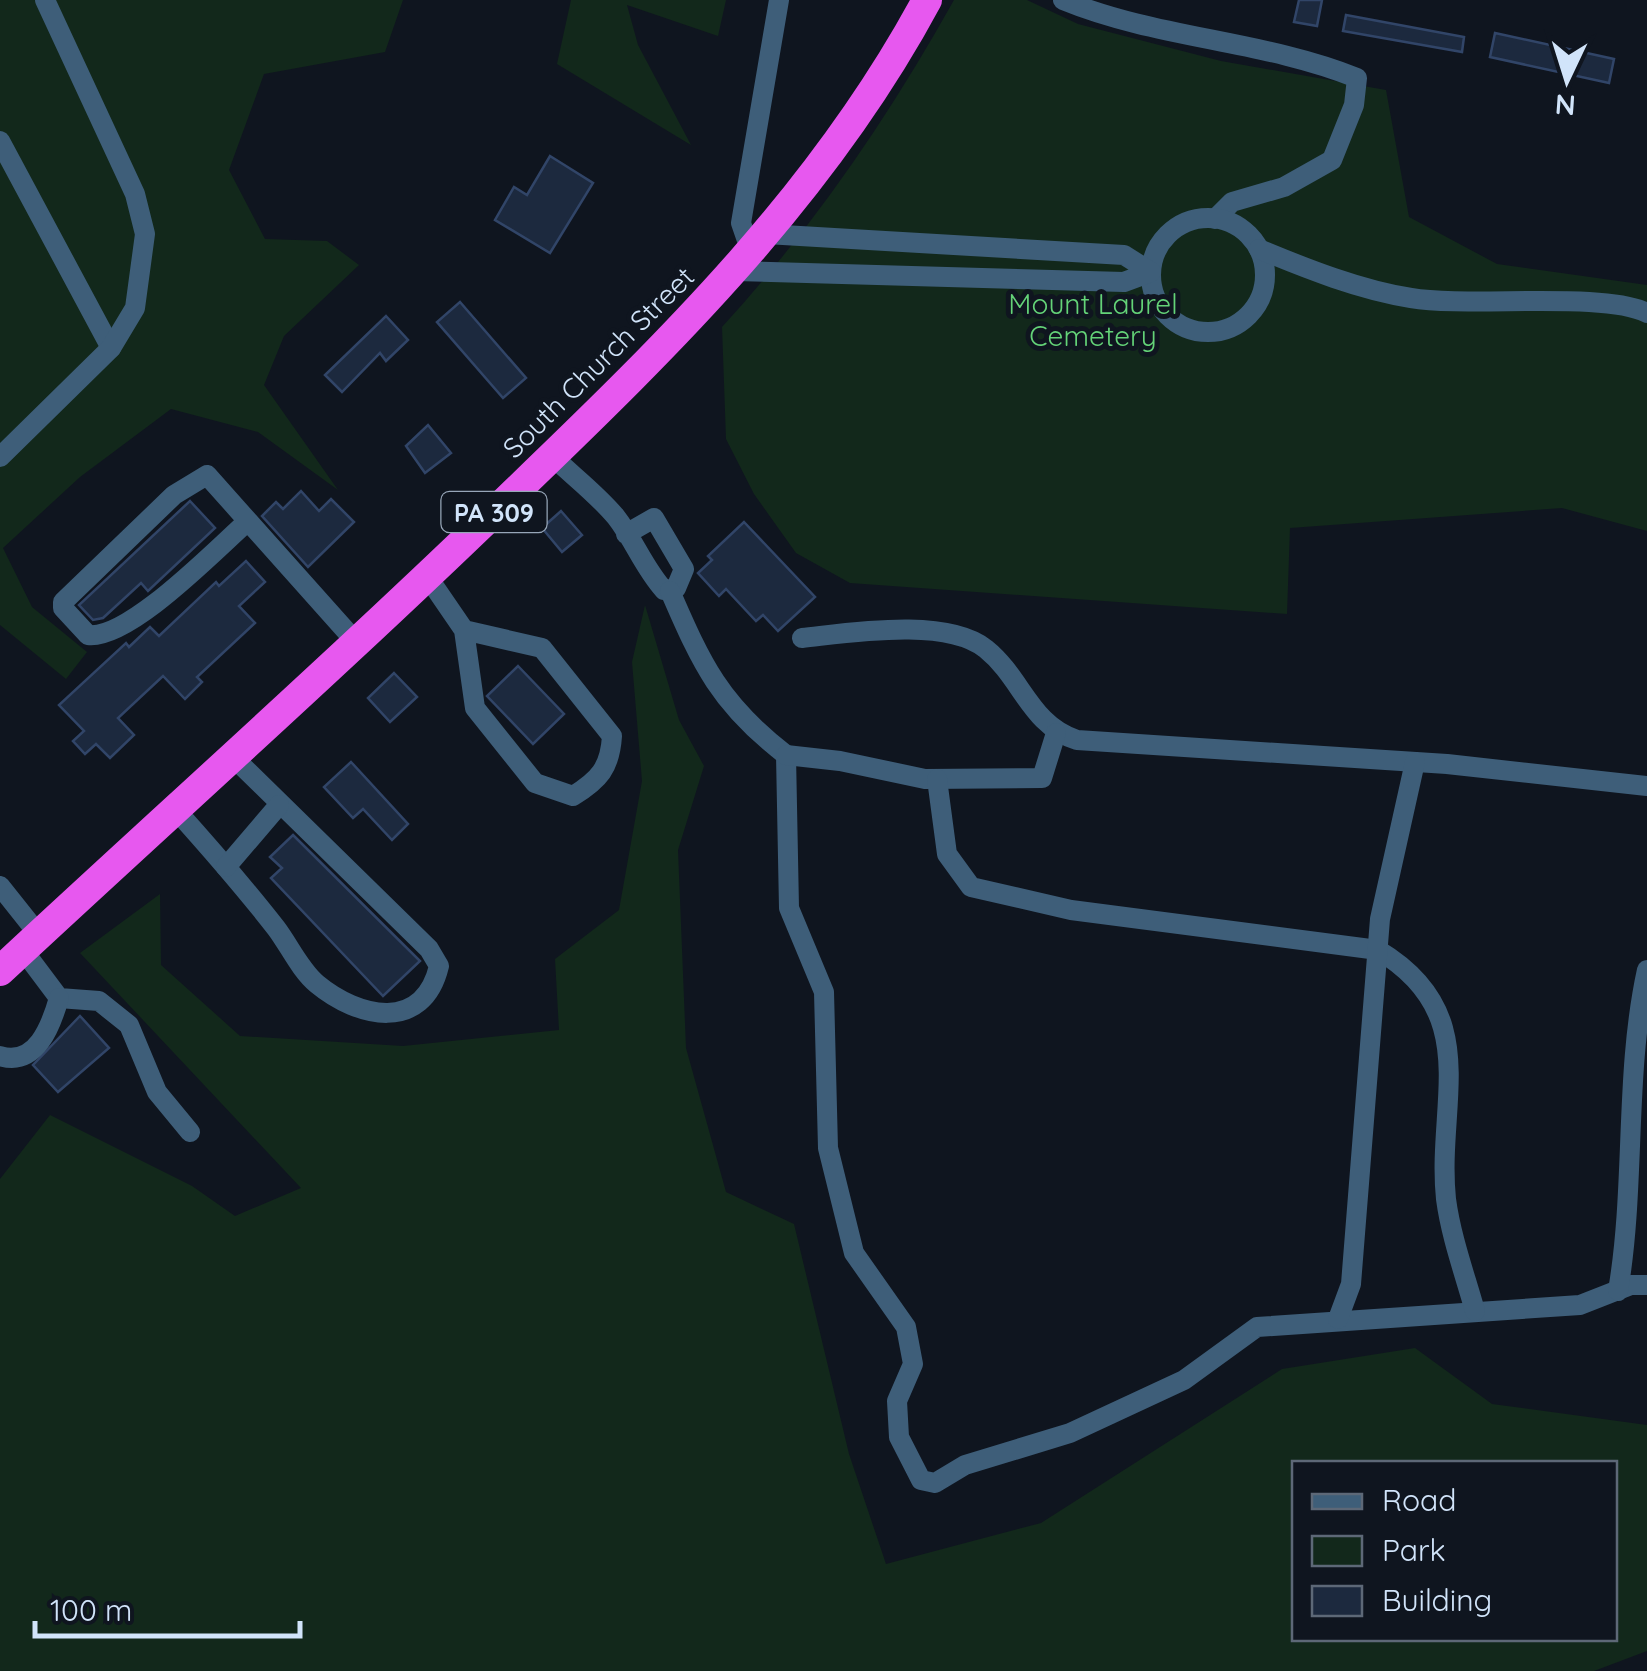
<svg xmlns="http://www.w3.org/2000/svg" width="1647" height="1671" viewBox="0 0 1647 1671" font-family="Quicksand,sans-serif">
<rect width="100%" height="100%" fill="#0f151f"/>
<g fill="#12281b" fill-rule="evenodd">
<polygon points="0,0 403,0 385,52 264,74 229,170 265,239 327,241 359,265 284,336 264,385 338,490 258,432 171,409 80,477 3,548 32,607 87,652 66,679 0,625"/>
<polygon points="571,0 726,0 718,36 627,5 638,45 691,145 557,64"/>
<path d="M 954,0 L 1027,0 L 1078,24 L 1221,61 L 1386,90 L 1409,217 L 1497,264 L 1647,285 L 1647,531 L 1562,508 L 1290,528 L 1287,614 L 850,583 L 796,553 L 754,494 L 726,439 L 722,327 C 814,226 888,118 954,0 Z"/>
<path d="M 645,605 L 679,720 L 704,766 L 678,850 L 686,1048 L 726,1192 L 794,1224 L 849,1454 L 886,1564 L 1041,1523 L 1282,1369 L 1415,1348 L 1492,1404 L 1647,1425 L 1647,1651 L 1594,1671 L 0,1671 L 0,1179 L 50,1115 L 192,1186 L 235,1216 L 301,1188 L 80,953 L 160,894 L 161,965 L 240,1036 L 403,1046 L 559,1030 L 555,959 L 619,910 L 642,781 L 632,662 ZM 1294,1464 L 1614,1464 L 1614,1638 L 1294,1638 Z"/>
</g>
<g fill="#1c293e" stroke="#314568" stroke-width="2.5">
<polygon points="1299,0 1322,0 1317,26 1294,22"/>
<polygon points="1346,15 1464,37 1462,52 1343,31"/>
<polygon points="1495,33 1614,59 1609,83 1490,57"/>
<polygon points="550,156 593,183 550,253 495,220 514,187 527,195"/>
<polygon points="460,302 526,378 503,398 437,322"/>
<polygon points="386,316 408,340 386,361 380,353 342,392 325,375"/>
<polygon points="428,425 451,453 425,473 406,446"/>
<polygon points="301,491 319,511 331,499 354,522 308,567 262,516 276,502 283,509"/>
<polygon points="190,501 215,528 148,591 141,583 103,618 93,620 79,605"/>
<polygon points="561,511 582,535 562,552 542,528"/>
<polygon points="744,522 815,597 778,631 763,615 756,621 726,589 719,596 698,573 712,560 708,556"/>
<polygon points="246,561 265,582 239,606 255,623 197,677 202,682 185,699 163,676 118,718 134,735 110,758 96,744 85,754 73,741 84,731 59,705 126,643 129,647 150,627 159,636 216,582 219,586"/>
<polygon points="518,666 564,714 533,744 487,696"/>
<polygon points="394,673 417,697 390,722 368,698"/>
<polygon points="351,762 408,824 392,840 363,809 353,818 324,787"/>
<polygon points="293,835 420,961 383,996 271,878 282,868 270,857"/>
<polygon points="80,1016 109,1048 58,1092 33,1065"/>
</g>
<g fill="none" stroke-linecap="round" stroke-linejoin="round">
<g stroke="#3e5e79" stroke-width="20">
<path d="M 1063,0 C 1158,39 1263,40 1357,78 L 1354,105 L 1332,160 L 1284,187 L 1232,202 L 1215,219"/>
<polyline points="0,141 111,348"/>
<circle cx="1208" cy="275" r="57"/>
<path d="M 1259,249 C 1307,269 1360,290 1411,298 C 1468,308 1605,291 1647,313"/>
<polyline points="751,252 741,223 779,0"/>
<polyline points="735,271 1124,282 1151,272 1124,255 766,234"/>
<path d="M 552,456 C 573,476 598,495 616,517 C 634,540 644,568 664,590 L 676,588 L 684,569 L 654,518 L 626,534"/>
<polyline points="0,457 111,348 135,308 145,234 135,194 45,0"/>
<path d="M 248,521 L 207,475 L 174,495 L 63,602 L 63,608 L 88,635 C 129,640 216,549 248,521 L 356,642"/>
<path d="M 427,576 L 464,630 L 475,708 L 535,783 L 573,796 C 599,780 610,768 612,736 L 542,648 L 464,630"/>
<path d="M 670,591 C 702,665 720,704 786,755 L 789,908 L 824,992 L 828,1148 L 854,1253 L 906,1327 L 913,1364 L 897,1401 L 899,1437 L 921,1480 L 935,1483 L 965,1465 L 1070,1433 L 1184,1380 L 1257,1327 L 1580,1305 L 1631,1285 L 1647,1285"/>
<path d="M 802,638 C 850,633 946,617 986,649 C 1022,678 1030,725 1077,740 L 1447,764 L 1647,786"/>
<polyline points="786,755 840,761 925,779 1042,778 1056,733"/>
<path d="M 937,779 L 947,854 L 971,887 L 1071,910 L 1378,950 C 1485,1014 1436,1102 1446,1199 C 1451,1237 1465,1275 1475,1311"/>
<path d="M 175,809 C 210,848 244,887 276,928 C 289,945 300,970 317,984 C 358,1018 423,1033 439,966 L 429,949 L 232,756"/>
<polyline points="226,867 279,805"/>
<polyline points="0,886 39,935"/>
<polyline points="23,950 59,998 99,1001 129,1025 157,1092 190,1132"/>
<path d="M 0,1056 C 36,1067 51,1026 59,998"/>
<path d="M 1618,1291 C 1636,1185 1624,1075 1647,970"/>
<polyline points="1338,1319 1351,1284 1380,919 1415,762"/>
</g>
<path stroke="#e758ef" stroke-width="30" d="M 0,971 C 172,811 347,655 516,491 C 671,342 824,192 927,0"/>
</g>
<g text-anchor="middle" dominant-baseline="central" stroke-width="10" stroke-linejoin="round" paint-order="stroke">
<rect fill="#0f151f" stroke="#97a6b8" stroke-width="2.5" x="441.5" y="492" width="105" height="40" rx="8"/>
<g font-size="25" font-weight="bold" fill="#d1e4fa">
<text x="494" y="512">PA 309</text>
</g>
<g font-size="28" fill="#64d378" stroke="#0f151f">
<text x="1093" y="303">Mount Laurel<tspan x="1093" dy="32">Cemetery</tspan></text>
</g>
<g font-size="28" fill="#d1e4fa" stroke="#0f151f">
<text transform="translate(598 362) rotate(-45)">South Church Street</text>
</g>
</g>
<rect x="1292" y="1461" width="325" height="180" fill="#0f151f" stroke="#5d6877" stroke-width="2.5"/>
<rect x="1312" y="1494" width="50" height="15" fill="#3e5e79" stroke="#5d6877" stroke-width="2.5"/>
<text x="1382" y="1511" font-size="30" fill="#d1e4fa">Road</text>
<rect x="1312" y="1536" width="50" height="30" fill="#12281b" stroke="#5d6877" stroke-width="2.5"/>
<text x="1382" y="1561" font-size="30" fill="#d1e4fa">Park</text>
<rect x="1312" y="1586" width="50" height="30" fill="#1c293e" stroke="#5d6877" stroke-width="2.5"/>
<text x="1382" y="1611" font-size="30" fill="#d1e4fa">Building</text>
<g transform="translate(1567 80) rotate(184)" stroke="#0f151f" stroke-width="8" paint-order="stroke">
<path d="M0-8L18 38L0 25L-18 38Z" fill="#d1e4fa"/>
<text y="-15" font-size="28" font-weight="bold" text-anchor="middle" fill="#d1e4fa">N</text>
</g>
<path d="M35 1621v15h265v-15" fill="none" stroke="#d1e4fa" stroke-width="5"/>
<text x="50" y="1621" font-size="30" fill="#d1e4fa" stroke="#0f151f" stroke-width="8" paint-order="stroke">100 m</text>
</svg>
